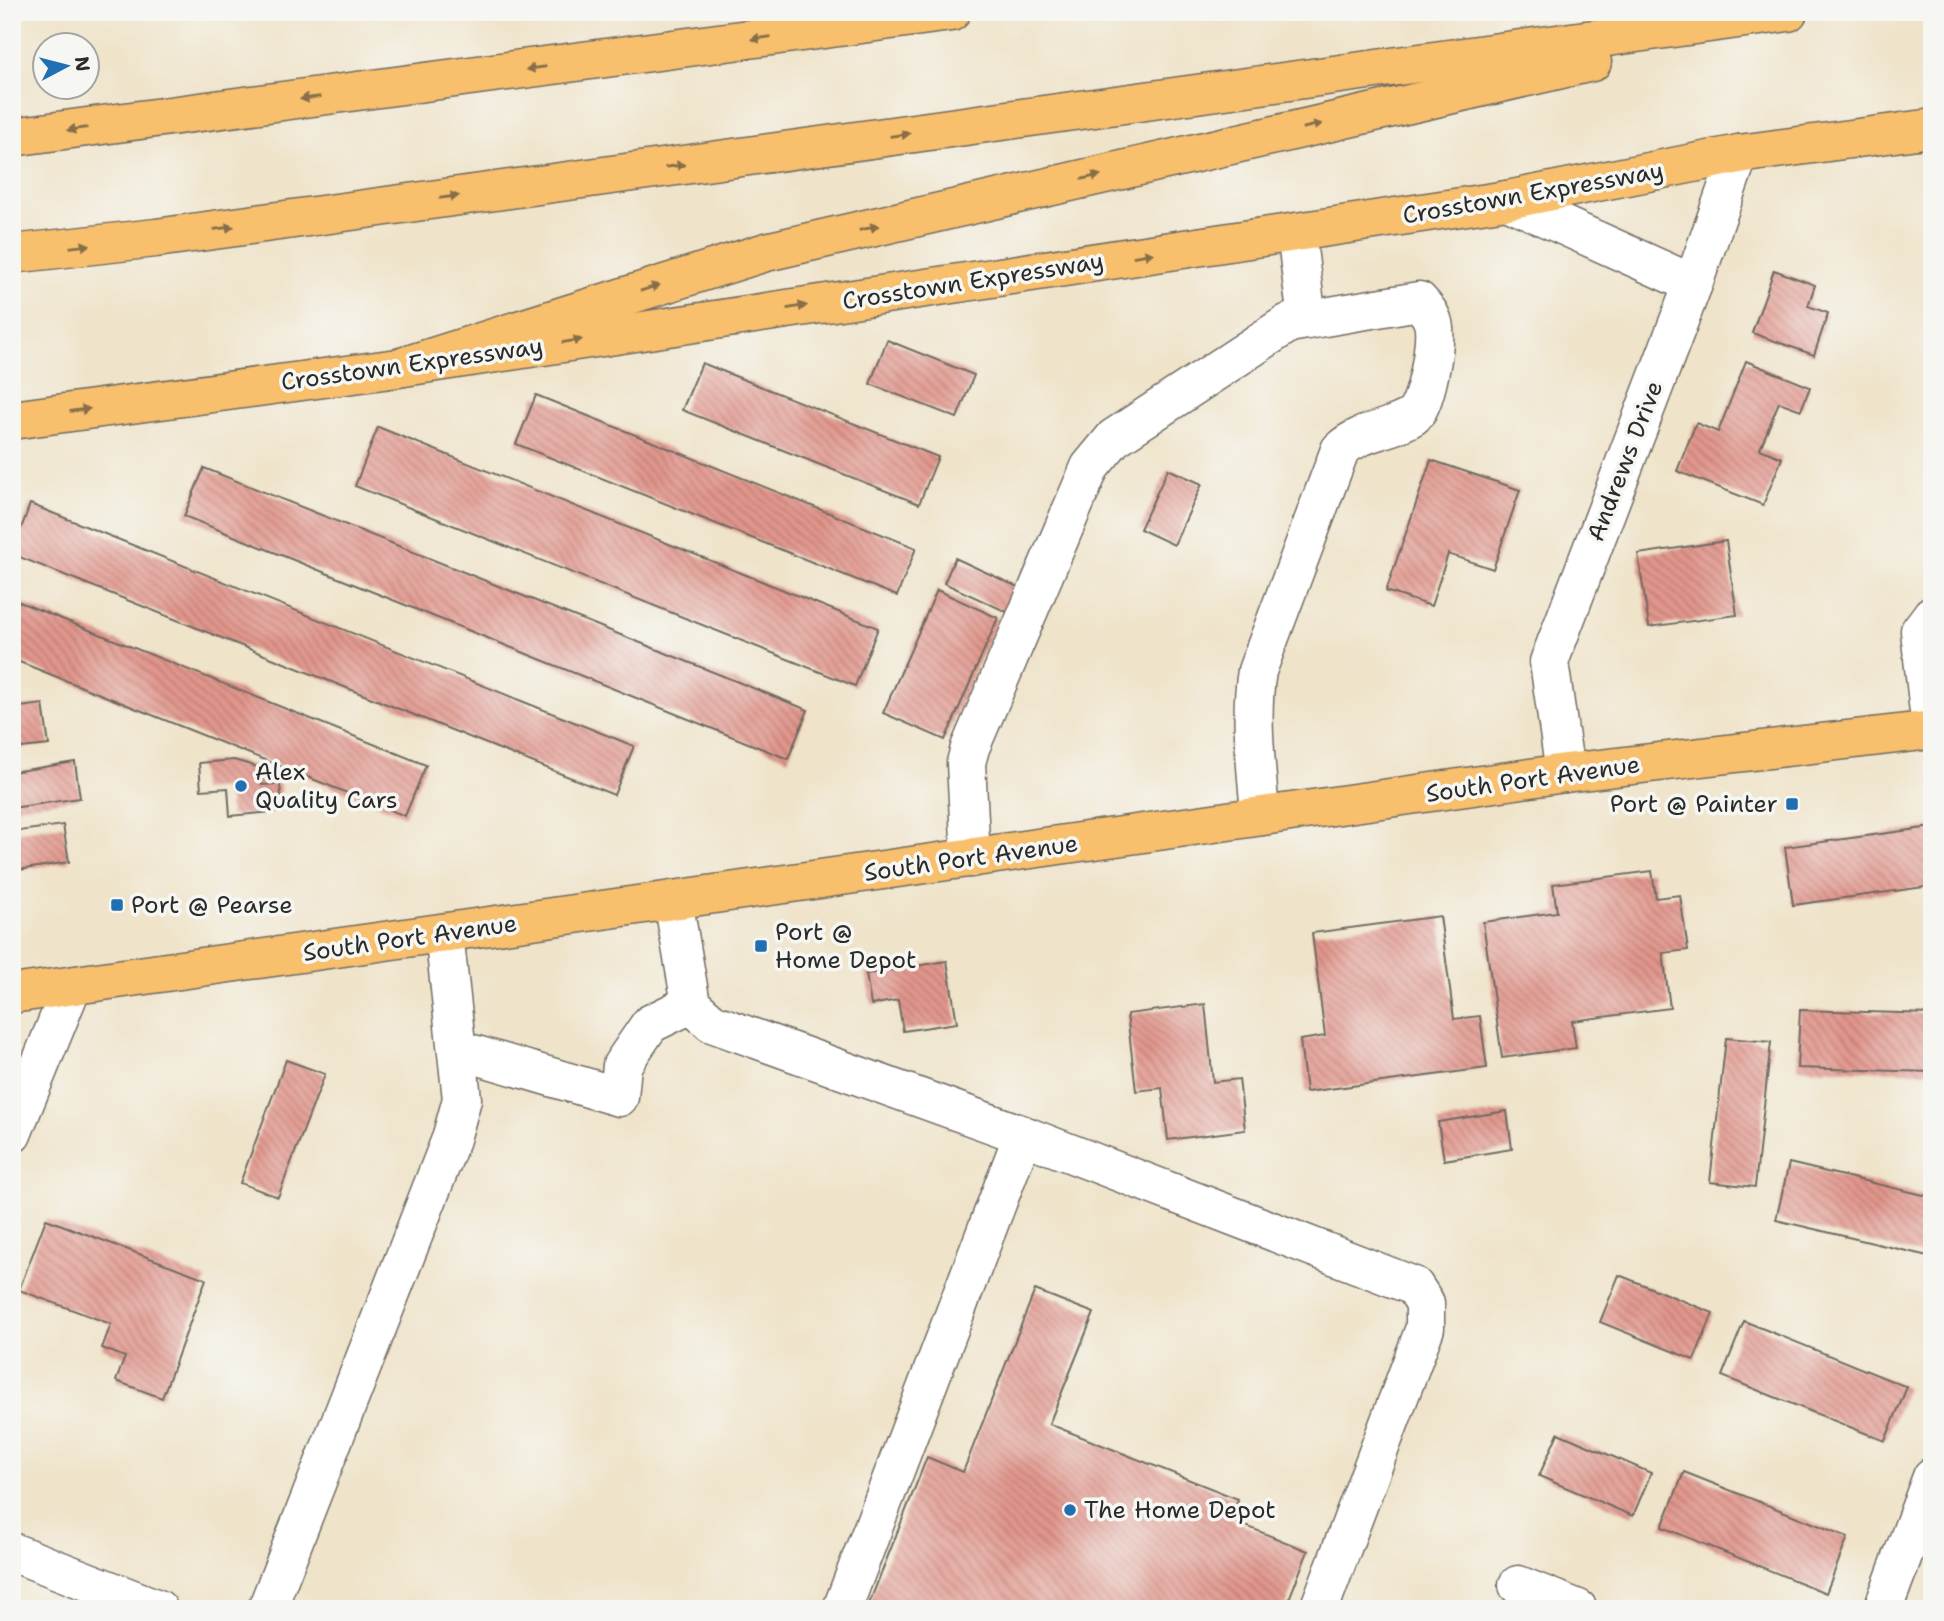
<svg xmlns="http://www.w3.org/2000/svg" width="1944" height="1621" viewBox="0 0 1944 1621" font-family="'Shantell Sans',sans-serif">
<defs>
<pattern id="building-back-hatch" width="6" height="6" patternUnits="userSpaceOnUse" patternTransform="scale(1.75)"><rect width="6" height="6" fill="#e2968c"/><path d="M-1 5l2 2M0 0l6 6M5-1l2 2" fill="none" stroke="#b77b73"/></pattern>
</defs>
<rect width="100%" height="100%" fill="#f6f6f2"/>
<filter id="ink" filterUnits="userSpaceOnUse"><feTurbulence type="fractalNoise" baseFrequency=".0143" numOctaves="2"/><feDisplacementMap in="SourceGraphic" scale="14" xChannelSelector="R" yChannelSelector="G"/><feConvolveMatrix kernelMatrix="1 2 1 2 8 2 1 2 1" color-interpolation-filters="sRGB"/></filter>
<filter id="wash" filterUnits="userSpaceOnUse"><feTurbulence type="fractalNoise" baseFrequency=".00686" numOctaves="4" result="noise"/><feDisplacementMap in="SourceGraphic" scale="28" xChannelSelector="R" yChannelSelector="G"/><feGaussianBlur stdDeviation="1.57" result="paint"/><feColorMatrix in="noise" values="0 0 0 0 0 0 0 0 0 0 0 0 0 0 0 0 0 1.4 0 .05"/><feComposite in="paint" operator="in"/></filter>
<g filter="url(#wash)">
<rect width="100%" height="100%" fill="#efe3c9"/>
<g id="blocks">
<g fill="url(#building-back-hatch)">
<polygon points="1774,270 1815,285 1808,306 1828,313 1814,355 1752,333"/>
<polygon points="887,340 974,375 957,418 870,384"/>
<polygon points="1746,361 1810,387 1801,410 1779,402 1760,449 1782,458 1763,505 1677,471 1696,423 1718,432"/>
<polygon points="702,363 938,457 919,504 682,410"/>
<polygon points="536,395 916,548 897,596 516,444"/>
<polygon points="378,427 878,628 855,686 355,486"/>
<polygon points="1431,460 1520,490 1493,569 1448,554 1431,606 1386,591"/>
<polygon points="204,468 808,710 788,759 184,516"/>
<polygon points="1168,469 1202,484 1174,545 1140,529"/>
<polygon points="30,504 634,746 614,795 12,554"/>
<polygon points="1726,541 1737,615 1649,627 1638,554"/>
<polygon points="955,558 1020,588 1009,613 944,583"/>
<polygon points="937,590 998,618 945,740 883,713"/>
<polygon points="12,599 426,765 405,816 12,659"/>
<polygon points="43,704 49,745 12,749 12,708"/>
<polygon points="234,760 261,768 262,785 280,784 282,811 230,816 228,788 201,790 199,763"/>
<polygon points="75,762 80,798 12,808 12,772"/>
<polygon points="63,825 69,862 12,871 12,832"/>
<polygon points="1932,827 1932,886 1793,905 1785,847"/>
<polygon points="1652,871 1656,898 1680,895 1688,950 1663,953 1670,1008 1572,1021 1576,1048 1502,1058 1483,922 1557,912 1553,884"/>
<polygon points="1440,916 1454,1019 1480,1016 1487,1068 1306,1092 1300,1040 1325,1036 1312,933"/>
<polygon points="947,961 957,1023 903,1031 898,1000 871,1005 866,974"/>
<polygon points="1205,1004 1213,1082 1239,1079 1245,1130 1168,1140 1162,1088 1136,1091 1127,1014"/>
<polygon points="1800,1010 1932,1014 1932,1072 1797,1068"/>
<polygon points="1726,1038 1771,1042 1755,1187 1710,1182"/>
<polygon points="286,1060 325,1074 278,1197 240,1183"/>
<polygon points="1507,1111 1512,1149 1444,1160 1438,1122"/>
<polygon points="1789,1163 1932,1197 1932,1257 1776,1220"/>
<polygon points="46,1219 206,1279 162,1398 116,1381 125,1357 102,1348 111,1324 19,1290"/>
<polygon points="1619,1275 1713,1313 1694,1360 1600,1322"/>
<polygon points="1035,1290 1094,1313 1049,1424 1238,1499 1231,1520 1308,1551 1285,1609 867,1609 927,1457 963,1472"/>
<polygon points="1744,1321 1907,1387 1885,1441 1722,1376"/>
<polygon points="1558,1433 1651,1473 1633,1516 1539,1476"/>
<polygon points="1684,1472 1848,1537 1826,1593 1662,1527"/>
</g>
</g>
</g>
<g filter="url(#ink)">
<use href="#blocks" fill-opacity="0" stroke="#706b62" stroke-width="2"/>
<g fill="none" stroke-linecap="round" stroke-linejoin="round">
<g stroke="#706b62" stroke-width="41">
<g id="minor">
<polyline points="1507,200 1693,284"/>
<polyline points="1296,233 1307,320"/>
<polyline points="1931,730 1920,631 1932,615"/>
<polyline points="1565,773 1549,662 1693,284 1739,154"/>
<path d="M 971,858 L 966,763 L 970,748 L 1090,467 L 1114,438 L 1289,323 L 1419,301 C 1425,308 1431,314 1433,323 C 1438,339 1426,406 1413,416 C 1390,431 1361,430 1340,450 L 1257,671 C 1249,718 1257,768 1260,816"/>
<polyline points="673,900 691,1004 712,1023 1023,1135 842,1609"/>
<polyline points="459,1050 619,1097 622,1065 650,1024 691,1004"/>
<polyline points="12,1134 72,986"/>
<polyline points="1023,1135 1414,1286 1425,1303 1425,1328 1319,1609"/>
<polyline points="12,1552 158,1609"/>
<polyline points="1518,1585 1578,1609"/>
<polyline points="267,1609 451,1139 462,1099 444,933"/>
<polyline points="1883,1609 1932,1477"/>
</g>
</g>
<g stroke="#706b62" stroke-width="41">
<g id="major">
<polyline points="12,420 398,368 1507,200 1739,154 1932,128"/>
<polyline points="12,994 1565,773 1932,730"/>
</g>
</g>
<g stroke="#706b62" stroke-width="41">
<g id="highway">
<polyline points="12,137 951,12"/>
<polyline points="12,254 156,238 1788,12"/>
<polyline points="398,368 766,252 1592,62"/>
</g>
</g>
<use href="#minor" stroke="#fff" stroke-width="38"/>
<use href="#major" stroke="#f8bf6c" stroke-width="38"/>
<use href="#highway" stroke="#f8bf6c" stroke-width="38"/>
</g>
<defs><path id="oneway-solid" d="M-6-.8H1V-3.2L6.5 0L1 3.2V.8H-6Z" transform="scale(1.75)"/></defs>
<g fill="#876e48">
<use href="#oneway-solid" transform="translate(761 38) rotate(172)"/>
<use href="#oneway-solid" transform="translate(536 68) rotate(172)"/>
<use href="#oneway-solid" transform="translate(310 98) rotate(172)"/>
<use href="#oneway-solid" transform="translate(1312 126) rotate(-13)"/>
<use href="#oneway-solid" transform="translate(77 129) rotate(173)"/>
<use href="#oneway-solid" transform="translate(900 135) rotate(-8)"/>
<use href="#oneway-solid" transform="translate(675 166) rotate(-8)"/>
<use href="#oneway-solid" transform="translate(1091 177) rotate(-13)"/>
<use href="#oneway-solid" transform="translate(449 197) rotate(-8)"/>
<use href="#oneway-solid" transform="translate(224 228) rotate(-8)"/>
<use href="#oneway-solid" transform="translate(869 228) rotate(-13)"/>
<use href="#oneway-solid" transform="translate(80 246) rotate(-7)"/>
<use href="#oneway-solid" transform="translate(1143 255) rotate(-9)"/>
<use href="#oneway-solid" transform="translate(650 288) rotate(-17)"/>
<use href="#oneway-solid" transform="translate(797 307) rotate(-9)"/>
<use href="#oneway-solid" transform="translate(572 341) rotate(-9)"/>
<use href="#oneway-solid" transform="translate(80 410) rotate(-8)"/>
</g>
</g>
<g fill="#1f6fb2" stroke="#f6f6f2" stroke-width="2.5">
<circle cx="241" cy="786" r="7"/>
<rect x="1785" y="797" width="14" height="14" rx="3.5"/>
<rect x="110" y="898" width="14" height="14" rx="3.5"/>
<rect x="754" y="939" width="14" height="14" rx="3.5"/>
<circle cx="1070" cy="1510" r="7"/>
</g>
<g text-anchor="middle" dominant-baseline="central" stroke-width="7" stroke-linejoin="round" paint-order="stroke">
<g font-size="24" fill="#2b2b2b" stroke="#f6f6f2">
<text transform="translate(1533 193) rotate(-10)">Crosstown Expressway</text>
<text transform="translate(973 281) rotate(-9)">Crosstown Expressway</text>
<text transform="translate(412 364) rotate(-8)">Crosstown Expressway</text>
<text transform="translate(1625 461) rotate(-69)">Andrews Drive</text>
<text transform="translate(1533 779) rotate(-8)">South Port Avenue</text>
<text transform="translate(971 858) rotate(-8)">South Port Avenue</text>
<text transform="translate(410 938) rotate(-8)">South Port Avenue</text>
</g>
<g font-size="24" fill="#2b2b2b" stroke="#f6f6f2" text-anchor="start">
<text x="255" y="772">Alex<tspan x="255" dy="28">Quality Cars</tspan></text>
<text x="1778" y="804" text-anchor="end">Port @ Painter</text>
<text x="131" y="905">Port @ Pearse</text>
<text x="775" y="932">Port @<tspan x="775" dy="28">Home Depot</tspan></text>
<text x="1084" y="1510">The Home Depot</text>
</g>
</g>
<rect width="1944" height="1621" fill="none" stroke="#f6f6f2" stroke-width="42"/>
<g transform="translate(66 66) rotate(83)"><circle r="33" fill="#f6f6f2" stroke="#a5a5a2" stroke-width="2"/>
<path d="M0-5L12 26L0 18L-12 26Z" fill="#1f6fb2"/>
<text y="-10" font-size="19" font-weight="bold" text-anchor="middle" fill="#2b2b2b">N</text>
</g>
</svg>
